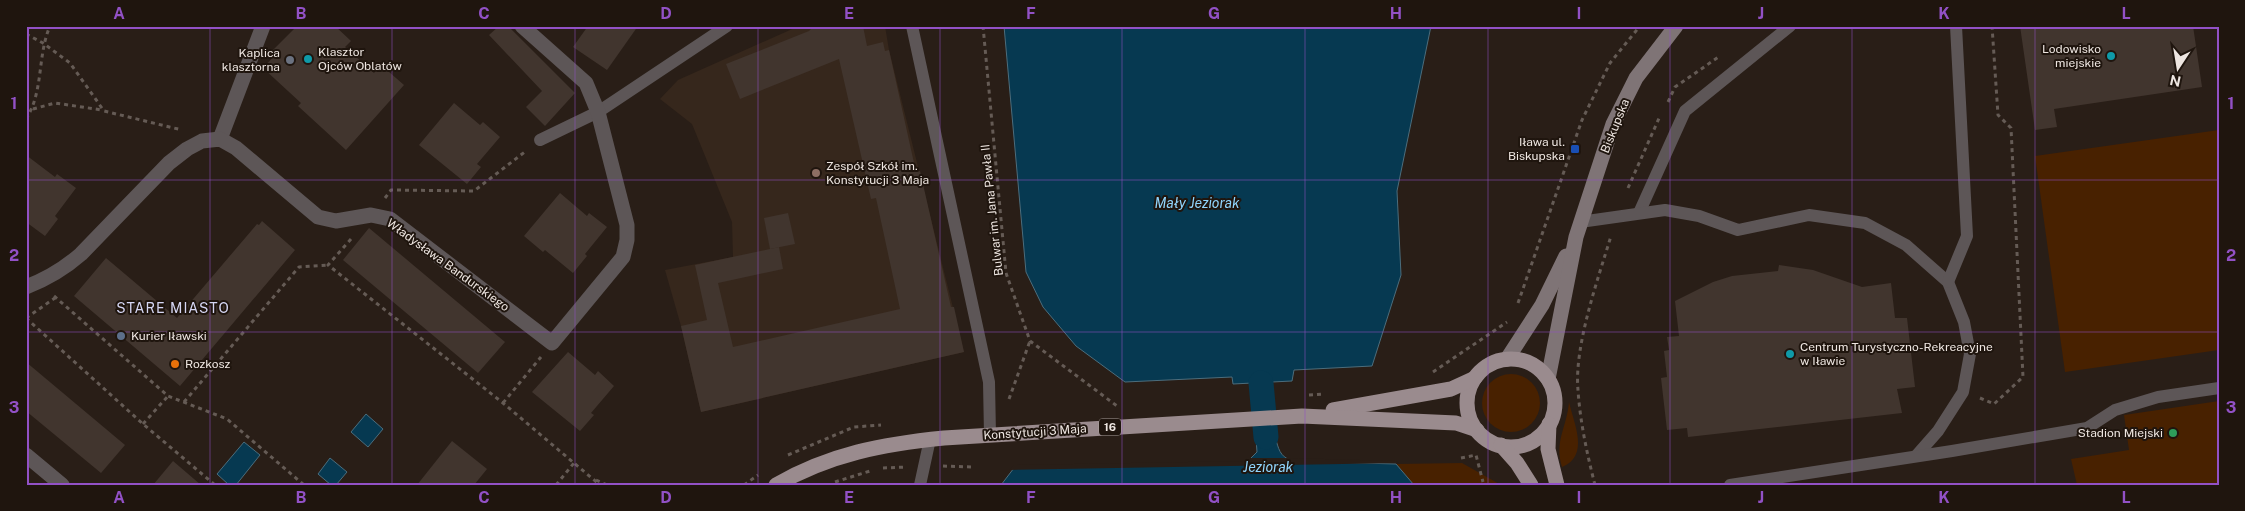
<svg xmlns="http://www.w3.org/2000/svg" width="2245" height="511" viewBox="0 0 2245 511" font-family="'Public Sans',sans-serif">
<rect width="100%" height="100%" fill="#291e17"/>
<polygon fill="#36271c" points="799,26 885,26 889,50 964,352 701,412 681,326 665,270 733,257 732,222 692,124 660,99 678,80"/>
<g fill="#482100">
<polygon points="2219,130 2219,350 2065,372 2035,156"/>
<circle cx="1511" cy="403" r="29"/>
<polygon points="2219,401 2219,485 2077,485 2071,459 2129,450 2124,415"/>
<path d="M 1569,402 C 1574,424 1590,456 1562,467 C 1554,441 1567,427 1569,402 Z"/>
<polygon points="1462,463 1501,485 1414,485 1396,464"/>
</g>
<g fill="#063951" stroke="#4c6d7c">
<polygon points="1004,26 1431,26 1397,191 1401,275 1372,366 1294,370 1292,381 1233,384 1232,377 1125,382 1076,346 1043,307 1026,272"/>
<polygon points="366,414 383,429 368,447 351,432"/>
<path d="M 1275,437 C 1279,449 1279,456 1292,461 L 1396,464 L 1414,485 L 1001,485 L 1014,468 L 1246,463 L 1257,452 L 1256,438 Z"/>
<polygon points="244,442 260,455 236,485 229,485 217,474"/>
<polygon points="330,458 347,472 336,485 331,485 318,474"/>
</g>
<polygon fill="#291e17" points="1247,458 1289,458 1396,461 1399,463 1009,470 1014,465 1245,461"/>
<g fill="none" stroke-linecap="round" stroke-linejoin="round">
<polyline stroke="#063951" stroke-width="25" points="1261,383 1266,437"/>
</g>
<g fill="#41352e">
<polygon points="297,26 335,26 351,41 345,47 374,73 381,65 404,85 346,150 298,106 301,103 263,68 276,54 272,51"/>
<polygon points="499,26 508,26 575,93 545,126 526,107 542,91 489,35"/>
<polygon points="588,26 638,26 607,70 573,47"/>
<polygon points="814,26 863,26 867,46 883,42 885,51 889,50 916,172 920,171 951,307 954,307 964,352 701,412 681,326 707,320 695,265 779,247 783,269 718,283 733,347 900,309 876,198 871,199 839,59 740,99 726,64 809,31"/>
<polygon points="2020,26 2193,26 2202,87 2054,109 2057,127 2035,130"/>
<polygon points="454,103 480,125 483,122 500,137 477,164 481,167 467,184 419,145"/>
<polygon points="26,155 55,177 57,174 76,188 55,216 58,219 45,236 26,222"/>
<polygon points="560,193 587,216 589,213 607,227 585,254 587,256 573,273 545,250 543,252 524,236"/>
<polygon points="788,213 795,244 770,249 764,218"/>
<polygon points="262,221 295,250 180,386 74,296 106,258 177,318 257,224 259,225"/>
<polygon points="369,228 505,342 478,373 343,260"/>
<polygon points="1779,265 1813,270 1862,287 1891,283 1895,318 1907,318 1915,387 1897,389 1902,413 1688,437 1687,428 1667,430 1661,378 1667,377 1664,351 1669,350 1667,337 1679,336 1675,301 1713,282 1732,276 1778,271"/>
<polygon points="568,352 595,375 598,371 614,386 591,413 594,415 580,431 532,392"/>
<polygon points="26,362 125,445 101,473 26,411"/>
<polygon points="452,441 487,469 474,485 417,485"/>
<polygon points="173,461 201,485 153,485"/>
</g>
<g fill="none" stroke-linecap="round" stroke-linejoin="round">
<g stroke="#655b55" stroke-width="3" stroke-dasharray="4 4" stroke-linecap="butt">
<polyline points="983,26 1006,273 1030,341 1117,406"/>
<polyline points="26,34 43,43 70,63 104,111 182,130"/>
<polyline points="1668,102 1675,87 1720,56"/>
<polyline points="33,109 55,103 102,110"/>
<path d="M 26,119 C 44,91 37,56 50,26"/>
<polyline points="1628,188 1660,116"/>
<polyline points="385,198 391,190 474,191 526,151"/>
<polyline points="351,239 328,265 503,403 600,485"/>
<polyline points="54,296 168,396 227,419 304,485"/>
<polyline points="1518,303 1582,120 1610,63 1640,26"/>
<polyline points="26,318 143,424 215,485"/>
<polyline points="26,318 55,298"/>
<polyline points="1433,372 1507,322"/>
<polyline points="1309,395 1323,394"/>
<polyline points="1980,398 1994,404 2023,377 2011,128 1998,115 1992,26"/>
<polyline points="1009,399 1030,341"/>
<polyline points="184,402 299,267 328,265"/>
<polyline points="503,403 541,357"/>
<polyline points="143,424 168,396"/>
<polyline points="788,455 854,427 881,425"/>
<polyline points="1461,458 1476,455 1483,482"/>
<polyline points="943,466 972,467"/>
<polyline points="883,468 907,467"/>
<polyline points="596,480 607,485"/>
<polyline points="835,482 870,471"/>
<polyline points="556,485 574,463"/>
<polyline points="744,485 758,475"/>
<path d="M 1595,485 C 1587,454 1580,421 1578,390 C 1574,346 1598,279 1611,236"/>
</g>
<g stroke="#5d5657" stroke-width="12">
<polyline points="912,26 989,382 990,435"/>
<polyline points="540,140 598,112 727,26"/>
<polyline points="1639,213 1685,111 1790,26"/>
<polyline points="1580,222 1665,210 1699,216 1738,230 1809,215 1865,223 1906,245 1948,282 1964,322 1970,354 1963,392 1938,431 1916,456"/>
<polyline points="1948,282 1967,236 1956,26"/>
<polyline points="920,485 930,439"/>
<polyline points="1730,485 1952,451 2087,428 2115,410 2158,397 2219,388"/>
</g>
<g stroke="#5d5657" stroke-width="15">
<polyline points="220,139 263,26"/>
<path d="M 26,287 C 47,279 64,269 81,254 L 169,163 L 187,149 L 202,141 L 220,139 L 236,148 L 318,217 L 336,221 L 371,215 L 390,219 L 552,343 L 623,257 L 627,240 L 627,225 L 598,112 L 586,83 L 522,26"/>
<polyline points="26,455 62,485"/>
</g>
<g stroke="#7f7476" stroke-width="15">
<polyline points="1507,359 1542,305 1566,256"/>
<polyline points="1548,379 1576,237 1613,124 1636,78 1676,26"/>
</g>
<g stroke="#9a8b8e" stroke-width="15">
<circle cx="1511" cy="403" r="44"/>
<polyline points="1333,410 1451,389 1475,378"/>
<polyline points="1549,424 1548,449 1557,485"/>
<polyline points="1501,445 1517,463 1531,485"/>
<path d="M 776,485 C 830,454 883,444 944,438 L 1302,416 L 1456,423 L 1477,430"/>
</g>
</g>
<path fill="none" stroke="#9251c6" stroke-width="1" stroke-opacity="0.55" d="M 210,26 L 210,485M 392,26 L 392,485M 575,26 L 575,485M 758,26 L 758,485M 940,26 L 940,485M 1122,26 L 1122,485M 1305,26 L 1305,485M 1488,26 L 1488,485M 1670,26 L 1670,485M 1852,26 L 1852,485M 2035,26 L 2035,485M 26,180 L 2219,180M 26,332 L 2219,332"/>
<g fill="#0f9aa8" stroke="#1f150e" stroke-width="2">
<circle cx="2111" cy="56" r="5"/>
<circle cx="308" cy="59" r="5"/>
<circle cx="1790" cy="354" r="5"/>
</g>
<circle fill="#6b7280" stroke="#1f150e" stroke-width="2" cx="290" cy="60" r="5"/>
<rect fill="#1a4fb4" stroke="#1f150e" stroke-width="2" x="1570" y="144" width="10" height="10" rx="2.5"/>
<circle fill="#8d6e63" stroke="#1f150e" stroke-width="2" cx="816" cy="173" r="5"/>
<circle fill="#5c6f8a" stroke="#1f150e" stroke-width="2" cx="121" cy="336" r="5"/>
<circle fill="#e8710a" stroke="#1f150e" stroke-width="2" cx="175" cy="364" r="5"/>
<circle fill="#2e9e5b" stroke="#1f150e" stroke-width="2" cx="2173" cy="433" r="5"/>
<g text-anchor="middle" dominant-baseline="central" stroke-width="4" stroke-linejoin="round" paint-order="stroke">
<rect fill="#1f150e" stroke="#b0a7a2" stroke-width="1" x="1099" y="418.5" width="22" height="17" rx="4"/>
<g font-size="11" font-weight="bold" fill="#eee6e1">
<text x="1110" y="427">16</text>
</g>
<g font-size="12" fill="#eee6e1" stroke="#1f150e" text-anchor="start">
<text x="2101" y="49" text-anchor="end">Lodowisko<tspan x="2101" dy="14">miejskie</tspan></text>
<text x="318" y="52">Klasztor<tspan x="318" dy="14">Ojców Oblatów</tspan></text>
<text x="280" y="53" text-anchor="end">Kaplica<tspan x="280" dy="14">klasztorna</tspan></text>
<text x="1565" y="142" text-anchor="end">Iława ul.<tspan x="1565" dy="14">Biskupska</tspan></text>
<text x="826" y="166">Zespół Szkół im.<tspan x="826" dy="14">Konstytucji 3 Maja</tspan></text>
<text x="131" y="336">Kurier Iławski</text>
<text x="1800" y="347">Centrum Turystyczno-Rekreacyjne<tspan x="1800" dy="14">w Iławie</tspan></text>
<text x="185" y="364">Rozkosz</text>
<text x="2163" y="433" text-anchor="end">Stadion Miejski</text>
</g>
<g font-size="12" fill="#eee6e1" stroke="#1f150e">
<text transform="translate(1615 126) rotate(-68)">Biskupska</text>
<text transform="translate(992 210) rotate(-96)">Bulwar im. Jana Pawła II</text>
<text transform="translate(448 265) rotate(36)">Władysława Bandurskiego</text>
<text transform="translate(1035 432) rotate(-4)">Konstytucji 3 Maja</text>
</g>
<g font-size="14" font-style="italic" fill="#90d5fd" stroke="#1f150e">
<text x="1197" y="203">Mały Jeziorak</text>
<text x="1268" y="467">Jeziorak</text>
</g>
<g font-size="14" letter-spacing="1" fill="#d5d6f3" stroke="#1f150e">
<text x="173" y="308">STARE MIASTO</text>
</g>
</g>
<rect width="2245" height="511" fill="none" stroke="#1f150e" stroke-width="55"/>
<g transform="translate(2178 68) rotate(192)" stroke="#1f150e" stroke-width="4" paint-order="stroke">
<path d="M0-4L9 19L0 12L-9 19Z" fill="#eee6e1"/>
<text y="-8" font-size="14" font-weight="bold" text-anchor="middle" fill="#eee6e1">N</text>
</g>
<rect x="28" y="28" width="2190" height="456" fill="none" stroke="#9251c6" stroke-width="2"/>
<g font-size="16" text-anchor="middle" font-weight="bold" fill="#9251c6">
<text x="119" y="19">A</text>
<text x="301" y="19">B</text>
<text x="484" y="19">C</text>
<text x="666" y="19">D</text>
<text x="849" y="19">E</text>
<text x="1031" y="19">F</text>
<text x="1214" y="19">G</text>
<text x="1396" y="19">H</text>
<text x="1579" y="19">I</text>
<text x="1761" y="19">J</text>
<text x="1944" y="19">K</text>
<text x="2126" y="19">L</text>
<text x="14" y="109">1</text>
<text x="2231" y="109">1</text>
<text x="14" y="261">2</text>
<text x="2231" y="261">2</text>
<text x="14" y="413">3</text>
<text x="2231" y="413">3</text>
<text x="119" y="503">A</text>
<text x="301" y="503">B</text>
<text x="484" y="503">C</text>
<text x="666" y="503">D</text>
<text x="849" y="503">E</text>
<text x="1031" y="503">F</text>
<text x="1214" y="503">G</text>
<text x="1396" y="503">H</text>
<text x="1579" y="503">I</text>
<text x="1761" y="503">J</text>
<text x="1944" y="503">K</text>
<text x="2126" y="503">L</text>
</g>
</svg>
